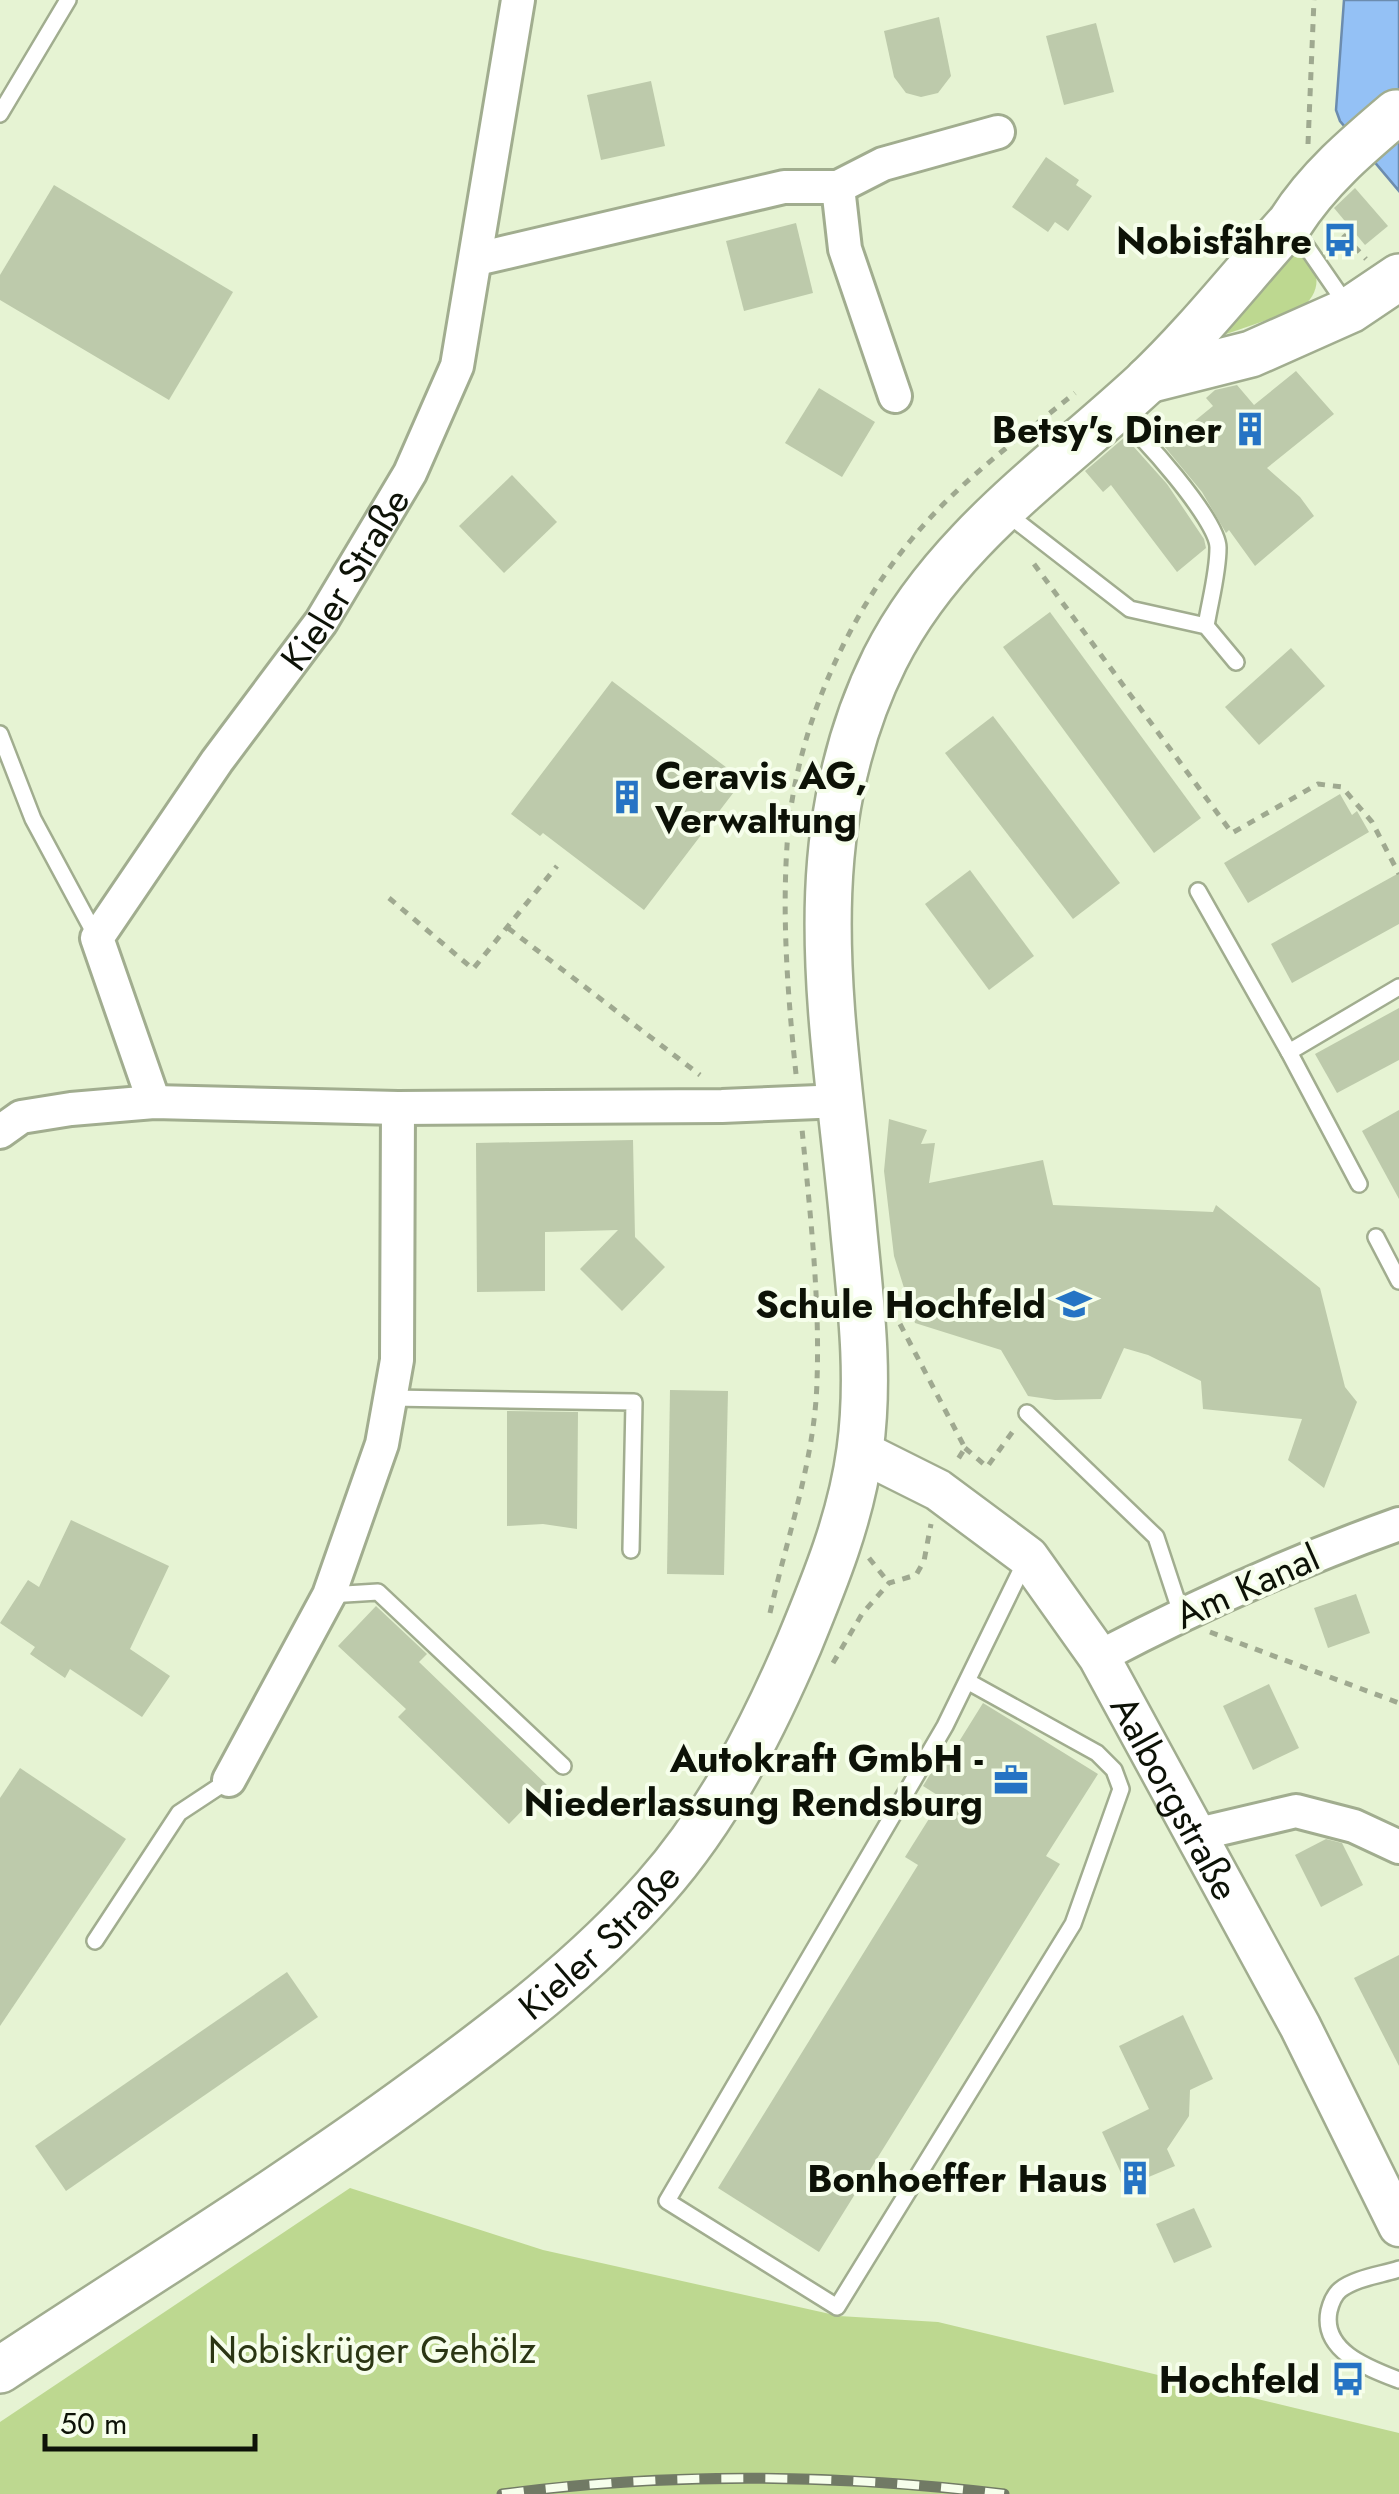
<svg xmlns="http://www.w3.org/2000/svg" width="1399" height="2494" viewBox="0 0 1399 2494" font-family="Jost,sans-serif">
<rect width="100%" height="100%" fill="#e6f3d3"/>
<g fill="#bdd890">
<path d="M 1288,251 C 1320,257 1327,292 1299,309 L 1206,341 Z"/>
<polygon points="350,2188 543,2250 839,2316 938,2322 1399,2433 1399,2494 0,2494 0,2422"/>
</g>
<polygon fill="#94c1f5" stroke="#6c8cae" stroke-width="2.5" points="1344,0 1399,0 1399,191 1340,121 1336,110"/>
<g fill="#bdcaab">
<polygon points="939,17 951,76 938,93 921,97 906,93 894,77 884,31"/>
<polygon points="1096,23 1114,92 1064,105 1046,36"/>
<polygon points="651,81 665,146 601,160 587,95"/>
<polygon points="1046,157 1079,180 1076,185 1092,196 1068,231 1055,222 1048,232 1012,207"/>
<polygon points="54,185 233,292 169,400 0,300 0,275"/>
<polygon points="1355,188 1388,226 1365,245 1334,208"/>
<polygon points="796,223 813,293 744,311 726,241"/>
<polygon points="1296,371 1334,414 1267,468 1300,497 1314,516 1255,566 1229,530 1226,533 1202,492 1164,446 1213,406 1206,398 1215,390 1237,385 1254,405"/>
<polygon points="819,388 875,422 842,477 785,443"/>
<polygon points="1125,437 1167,484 1204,539 1206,548 1177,572 1111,485 1103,492 1085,471"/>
<polygon points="512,475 557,522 504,573 459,526"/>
<polygon points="1050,612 1201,818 1154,853 1003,647"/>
<polygon points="1291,648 1325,686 1259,745 1225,707"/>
<polygon points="612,681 743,780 644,910 543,833 540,836 511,814"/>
<polygon points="993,716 1120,883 1073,919 945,753"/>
<polygon points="1340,794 1352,815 1357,811 1369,832 1248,903 1224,863"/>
<polygon points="970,870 1034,956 989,990 925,904"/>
<polygon points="1399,873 1399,924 1292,983 1271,944"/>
<polygon points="1399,1008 1399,1060 1337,1093 1315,1054"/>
<polygon points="1399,1110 1399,1199 1362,1131"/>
<polygon points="889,1119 927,1130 921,1144 935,1143 929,1183 1043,1160 1053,1205 1213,1212 1216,1205 1320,1288 1345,1387 1357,1402 1324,1488 1288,1460 1302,1419 1203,1409 1201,1381 1148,1355 1124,1348 1101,1399 1055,1400 1028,1396 1001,1350 915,1323 894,1256 884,1171"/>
<polygon points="633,1140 635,1237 665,1267 622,1311 580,1269 618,1230 545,1232 545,1291 477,1292 476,1143"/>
<polygon points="670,1390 728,1391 724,1575 667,1574"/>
<polygon points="507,1411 578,1412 577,1529 543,1524 507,1526"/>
<polygon points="71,1520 169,1566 130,1649 170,1676 142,1717 70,1669 65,1678 30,1654 35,1647 0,1623 28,1580 39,1587"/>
<polygon points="1356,1594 1370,1633 1328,1648 1314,1608"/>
<polygon points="376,1606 427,1654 419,1662 547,1785 509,1824 398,1717 406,1709 338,1646"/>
<polygon points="1269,1684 1299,1748 1253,1770 1223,1706"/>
<polygon points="983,1703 1098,1774 1046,1856 1060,1864 819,2252 718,2188 918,1865 905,1857 942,1798 923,1786 936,1765 942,1769"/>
<polygon points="20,1768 126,1839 0,2026 0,1798"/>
<polygon points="1326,1839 1342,1843 1363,1885 1321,1907 1295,1855"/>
<polygon points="1399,1955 1399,2066 1354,1978"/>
<polygon points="287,1972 318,2017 66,2191 35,2146"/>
<polygon points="1183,2015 1213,2079 1190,2090 1189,2116 1167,2149 1175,2166 1127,2186 1102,2132 1149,2109 1119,2046"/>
<polygon points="1194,2208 1212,2247 1174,2263 1156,2224"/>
</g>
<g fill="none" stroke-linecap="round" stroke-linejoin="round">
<g stroke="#a1ad8f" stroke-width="20">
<g id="service">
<polyline points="0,114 68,0"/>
<polyline points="1293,227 1348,307"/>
<path d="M 1116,413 C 1139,431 1219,521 1218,548 C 1218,573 1210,601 1206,626"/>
<polyline points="1008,509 1019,523 1130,609 1206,626 1236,662"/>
<polyline points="0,734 33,819 97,938"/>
<polyline points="1198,891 1289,1052 1359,1184"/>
<polyline points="1289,1052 1399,987"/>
<polyline points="1376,1237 1399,1281"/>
<polyline points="391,1398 634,1402 631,1550"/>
<polyline points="1027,1413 1156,1537 1181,1613"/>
<polyline points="329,1595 378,1592 563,1766"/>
<polyline points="967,1681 1097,1753 1114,1770 1121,1789 1073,1924 837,2307 667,2201 945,1726 1026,1560"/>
<polyline points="95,1941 179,1813 229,1780"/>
<path d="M 1399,2269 C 1381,2275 1355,2278 1340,2290 C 1334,2295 1331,2303 1329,2311 C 1321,2351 1368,2368 1399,2380"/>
</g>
</g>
<g stroke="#a1ad8f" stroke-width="38">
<g id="minor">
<polyline points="838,187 845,249 895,396"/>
<polyline points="477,259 784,187 838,187 883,164 998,132"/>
<path id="s1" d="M 154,1102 L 97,938 L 217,761 L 321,622 L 410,473 L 457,366 L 518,0"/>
<polyline points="0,1132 21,1117 71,1109 154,1102 398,1108 722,1106 843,1101"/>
<path d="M 1099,1657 C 1196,1606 1295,1561 1399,1524"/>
<polyline points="229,1780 329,1595 382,1444 397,1360 398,1108"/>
<polyline points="1194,1835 1296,1811 1354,1826 1399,1847"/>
</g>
</g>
<g stroke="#a1ad8f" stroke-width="45">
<g id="tertiary">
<path id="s2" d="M 860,1451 L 938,1490 L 1028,1557 L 1099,1657 L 1300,2026 L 1399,2226"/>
</g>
</g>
<g stroke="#a1ad8f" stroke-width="50">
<g id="secondary">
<polyline points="1148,380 1251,354 1350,310 1399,277"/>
<path id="s3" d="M 0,2370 C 139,2278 283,2190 418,2091 C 503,2029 585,1967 655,1888 C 718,1817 762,1730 799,1644 C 825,1581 851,1518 860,1450 C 870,1378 861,1305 854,1233 C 837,1036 792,846 885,659 C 943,543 1051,470 1144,384 C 1196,335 1242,276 1290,223 C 1318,179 1357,146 1396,113"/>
</g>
</g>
<g stroke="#9fa990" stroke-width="5" stroke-dasharray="8 8" stroke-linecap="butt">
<polyline points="1308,144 1314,0"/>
<polyline points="1332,223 1366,259"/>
<polyline points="1034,564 1232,833 1318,784 1342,787 1372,822 1399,874"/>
<polyline points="389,898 473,969 557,866"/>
<polyline points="508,928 700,1075"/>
<path d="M 796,1074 C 788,999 782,921 787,846 C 793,739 843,622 911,540 C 957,483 1018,439 1075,393"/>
<polyline points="900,1324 965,1448 955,1464"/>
<polyline points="965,1448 987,1467 1016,1427"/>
<polyline points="869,1558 889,1583"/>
<path d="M 770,1613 C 787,1537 815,1459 817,1381 C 820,1298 810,1212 802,1129"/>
<polyline points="1210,1632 1399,1703"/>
<polyline points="833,1663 862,1614 889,1583 916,1575 924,1561 931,1524"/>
</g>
<use href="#service" stroke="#fff" stroke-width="15"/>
<use href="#minor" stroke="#fff" stroke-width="32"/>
<use href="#tertiary" stroke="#fff" stroke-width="40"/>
<use href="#secondary" stroke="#fff" stroke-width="45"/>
<g stroke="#717a65" stroke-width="11">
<path id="rail" d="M 502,2494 C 668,2472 838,2474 1004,2494"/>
</g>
<use href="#rail" stroke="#f6feeb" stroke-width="8" stroke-dasharray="22" stroke-linecap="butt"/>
</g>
<defs>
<g id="bus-bare" transform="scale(2.7)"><path d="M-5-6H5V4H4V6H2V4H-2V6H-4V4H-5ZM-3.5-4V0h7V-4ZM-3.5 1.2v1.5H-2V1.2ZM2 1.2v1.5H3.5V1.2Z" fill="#2674c4" stroke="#f6feeb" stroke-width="2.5" paint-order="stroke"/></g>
<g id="building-bare" transform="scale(2.7)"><path d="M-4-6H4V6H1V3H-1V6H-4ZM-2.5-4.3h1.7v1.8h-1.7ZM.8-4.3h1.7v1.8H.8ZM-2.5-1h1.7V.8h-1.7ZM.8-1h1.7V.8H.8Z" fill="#2674c4" stroke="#f6feeb" stroke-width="2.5" paint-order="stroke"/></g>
<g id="school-bare" transform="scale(2.7)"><path d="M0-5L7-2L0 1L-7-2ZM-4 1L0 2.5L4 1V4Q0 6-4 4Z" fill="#2674c4" stroke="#f6feeb" stroke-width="2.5" paint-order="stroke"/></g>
<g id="office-bare" transform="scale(2.7)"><path d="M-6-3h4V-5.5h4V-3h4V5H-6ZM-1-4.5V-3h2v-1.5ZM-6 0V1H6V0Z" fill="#2674c4" stroke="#f6feeb" stroke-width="2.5" paint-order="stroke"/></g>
</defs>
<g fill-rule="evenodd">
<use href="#bus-bare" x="1340" y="240"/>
<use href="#building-bare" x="1250" y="429"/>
<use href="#building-bare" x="627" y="797"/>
<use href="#school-bare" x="1074" y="1304"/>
<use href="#office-bare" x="1011" y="1780"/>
<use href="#building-bare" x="1135" y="2178"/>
<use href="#bus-bare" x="1348" y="2379"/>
</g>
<g text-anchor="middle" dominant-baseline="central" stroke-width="8" stroke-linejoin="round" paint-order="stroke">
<g font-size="38" font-weight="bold" fill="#0d1207" stroke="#f6feeb" text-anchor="end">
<text x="1312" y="240">Nobisfähre</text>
<text x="1222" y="429">Betsy's Diner</text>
<text x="655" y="775" text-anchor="start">Ceravis AG,<tspan x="655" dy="44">Verwaltung</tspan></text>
<text x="1046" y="1304">Schule Hochfeld</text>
<text x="983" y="1758">Autokraft GmbH -<tspan x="983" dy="44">Niederlassung Rendsburg</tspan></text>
<text x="1107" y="2178">Bonhoeffer Haus</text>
<text x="1320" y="2379">Hochfeld</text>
</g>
<g font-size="38" fill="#0d1207" stroke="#f6feeb">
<text stroke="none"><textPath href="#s1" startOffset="610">Kieler Straße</textPath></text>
<text transform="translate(1247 1586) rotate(-24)">Am Kanal</text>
<text stroke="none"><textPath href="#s2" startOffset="482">Aalborgstraße</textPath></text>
<text stroke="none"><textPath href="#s3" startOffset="738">Kieler Straße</textPath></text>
</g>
<g font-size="38" fill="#2b3614" stroke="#f6feeb">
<text x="372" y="2349">Nobiskrüger Gehölz</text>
</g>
</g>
<path d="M45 2434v15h210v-15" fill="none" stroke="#0d1207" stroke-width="5"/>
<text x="60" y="2434" font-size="30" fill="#0d1207" stroke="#f6feeb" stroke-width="8" paint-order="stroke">50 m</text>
</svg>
